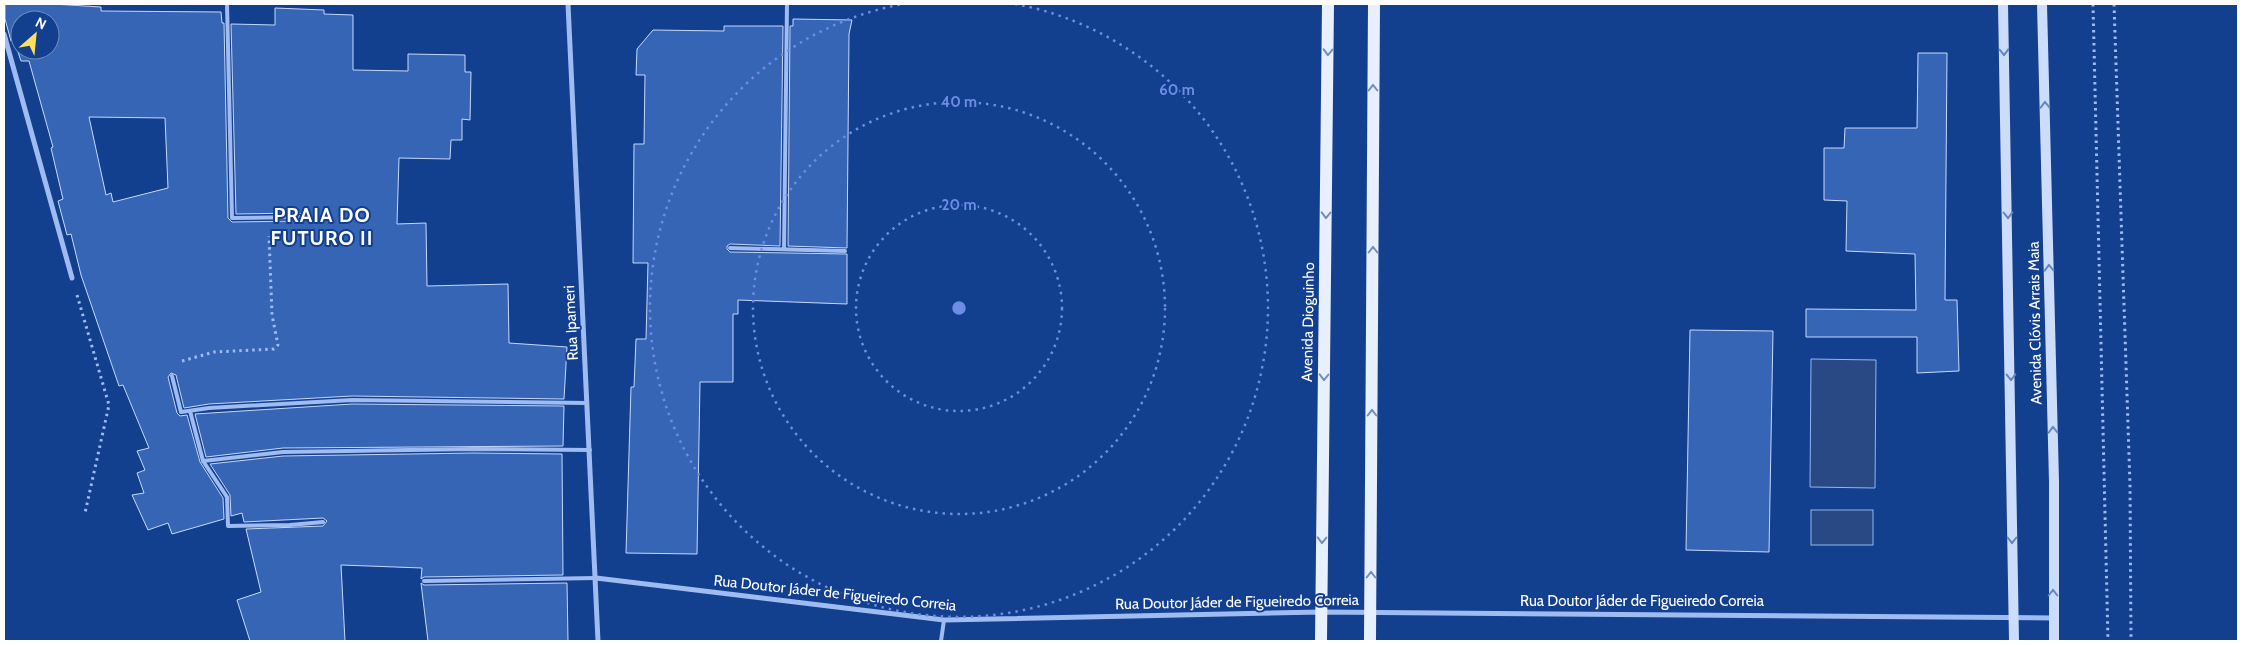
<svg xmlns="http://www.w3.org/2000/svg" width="2242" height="645" viewBox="0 0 2242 645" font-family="Cabin,sans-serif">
<rect width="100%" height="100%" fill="#133f8f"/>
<g fill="#284984" stroke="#90b6f4">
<polygon points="1811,359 1876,360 1875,488 1810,487"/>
<rect x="1811" y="510" width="62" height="35"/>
</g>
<g fill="#3765b6" stroke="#c5d9fc" fill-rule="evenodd">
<path d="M 5,4 L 53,4 L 101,7 L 101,11 L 221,12 L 222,23 L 224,23 L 228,218 L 232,222 L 300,221 L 304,217 L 300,213 L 236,214 L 231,24 L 275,25 L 275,8 L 324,10 L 324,14 L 353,15 L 353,70 L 408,71 L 408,54 L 465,55 L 465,72 L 471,72 L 470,120 L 462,119 L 462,140 L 451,140 L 450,159 L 399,158 L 397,224 L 426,223 L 427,286 L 508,284 L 509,343 L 567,347 L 564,399 L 352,396 L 209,404 L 184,408 L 176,375 L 171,373 L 168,377 L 177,413 L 180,416 L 187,415 L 200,462 L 223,498 L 224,519 L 172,534 L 168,523 L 148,530 L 132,495 L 144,493 L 137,473 L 145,470 L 137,451 L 149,448 L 123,385 L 119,386 L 81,275 L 71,234 L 67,235 L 58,201 L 63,199 L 51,148 L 53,147 L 29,61 L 21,61 L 14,40 L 11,41 L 5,19 ZM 20,20 L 50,20 L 50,50 L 20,50 ZM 89,117 L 165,118 L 168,188 L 113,202 L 111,193 L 106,195 Z"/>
<polygon points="793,19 852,20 849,34 847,248 788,246 790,26 793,26"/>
<polygon points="724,26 783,26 780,246 730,244 727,246 727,249 730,252 847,254 847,304 738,300 738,314 733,314 733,382 700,382 697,554 626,553 631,387 634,387 636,339 646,339 648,263 633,263 634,144 644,144 645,75 636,75 637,49 653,30 724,31"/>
<polygon points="1918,53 1947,53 1945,300 1957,300 1959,371 1917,373 1917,337 1806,337 1806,309 1916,310 1915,254 1846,251 1847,201 1824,200 1824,148 1844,148 1845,128 1917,128"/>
<polygon points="1690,330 1773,331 1769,552 1686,550"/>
<polygon points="352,404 564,406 563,446 283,448 206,457 195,414"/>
<polygon points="473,453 562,454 563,575 424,577 421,579 422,568 341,565 345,641 250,641 237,600 261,592 246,529 323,526 327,521 323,518 244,522 242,513 231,516 230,495 210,464 283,456"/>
<polygon points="421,583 424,585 567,583 568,641 428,641"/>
</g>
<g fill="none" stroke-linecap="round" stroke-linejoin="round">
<g stroke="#9ebcf1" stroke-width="3" stroke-dasharray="2.5 4" stroke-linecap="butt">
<polyline points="2093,4 2108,641"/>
<polyline points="2114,4 2130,485 2131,641"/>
<polyline points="77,295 109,405 85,513"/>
<polyline points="182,361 214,352 274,349 278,345 272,315 269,236"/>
</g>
<g stroke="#9ebcf1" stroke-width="4">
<polyline points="227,4 232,218 300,217"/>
<polyline points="730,248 845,251"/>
<polyline points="784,249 787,4"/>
<polyline points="172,376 181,412 209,408 352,400 587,403"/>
<polyline points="190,411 203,461 283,452 473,449 590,450"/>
<polyline points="203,461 227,497 228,526 290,525 323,522"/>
<polyline points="424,581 596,578"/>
<polyline points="941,641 944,620"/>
</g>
<g stroke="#9ebcf1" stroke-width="5">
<polyline points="568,4 598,641"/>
<polyline points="4,34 72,278"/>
<polyline points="596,578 944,620 1321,612 2053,618"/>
</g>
<g stroke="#ccddfc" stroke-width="10">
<polyline points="2003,4 2014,641"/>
<polyline points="2042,4 2054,482 2054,641"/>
</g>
<g stroke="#e8efff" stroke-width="12">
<polyline points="1321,641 1328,4"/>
<polyline points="1370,641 1374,4"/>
</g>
</g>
<defs><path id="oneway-chevron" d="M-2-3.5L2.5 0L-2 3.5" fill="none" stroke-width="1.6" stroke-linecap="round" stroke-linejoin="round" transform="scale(1.25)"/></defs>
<g stroke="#738ec1">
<use href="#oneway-chevron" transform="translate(1328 52) rotate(91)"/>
<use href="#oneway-chevron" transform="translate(1373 88) rotate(-90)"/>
<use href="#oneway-chevron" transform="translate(1326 215) rotate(91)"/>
<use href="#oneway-chevron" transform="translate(1373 250) rotate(-90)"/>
<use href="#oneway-chevron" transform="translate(1324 377) rotate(91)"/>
<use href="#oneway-chevron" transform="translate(1372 413) rotate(-90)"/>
<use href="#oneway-chevron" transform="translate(1322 540) rotate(91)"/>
<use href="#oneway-chevron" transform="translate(1371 575) rotate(-90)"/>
</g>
<g stroke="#6686c0">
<use href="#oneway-chevron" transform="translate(2004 52) rotate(89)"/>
<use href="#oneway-chevron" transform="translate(2045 105) rotate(-91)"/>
<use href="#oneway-chevron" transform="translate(2008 215) rotate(89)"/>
<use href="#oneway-chevron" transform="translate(2049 268) rotate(-91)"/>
<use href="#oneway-chevron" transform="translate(2011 377) rotate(89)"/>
<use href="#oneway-chevron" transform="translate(2053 430) rotate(-91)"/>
<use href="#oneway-chevron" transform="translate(2012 540) rotate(90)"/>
<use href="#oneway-chevron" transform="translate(2053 593) rotate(-90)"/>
</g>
<g fill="none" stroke="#6c8ce6" stroke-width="2.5" stroke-dasharray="2.5 5">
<circle cx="959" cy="308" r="103"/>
<circle cx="959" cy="308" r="206"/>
<path d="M1015 4A309 309 0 1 1 903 4"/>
</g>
<g text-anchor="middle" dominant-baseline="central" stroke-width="4" stroke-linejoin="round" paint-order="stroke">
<g font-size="15" fill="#fff" stroke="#133f8f">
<text transform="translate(1308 322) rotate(-89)">Avenida Dioguinho</text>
<text transform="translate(571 323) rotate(-93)">Rua Ipameri</text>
<text transform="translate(2035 323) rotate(-91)">Avenida Clóvis Arrais Maia</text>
<text transform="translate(835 593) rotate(6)">Rua Doutor Jáder de Figueiredo Correia</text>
<text x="1642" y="601">Rua Doutor Jáder de Figueiredo Correia</text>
<text transform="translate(1237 602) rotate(-1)">Rua Doutor Jáder de Figueiredo Correia</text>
</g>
<g font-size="20" font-weight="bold" letter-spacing="1" fill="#fff" stroke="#133f8f">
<text x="322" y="215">PRAIA DO<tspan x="322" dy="23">FUTURO II</tspan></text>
</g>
</g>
<circle cx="959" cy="308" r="8" fill="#6c8ce6" stroke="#133f8f" stroke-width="2.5"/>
<g font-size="15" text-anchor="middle" font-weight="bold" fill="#6c8ce6" stroke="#133f8f" stroke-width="4" stroke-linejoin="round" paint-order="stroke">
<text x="1177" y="95">60 m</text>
<text x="959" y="107">40 m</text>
<text x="959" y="210">20 m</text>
</g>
<rect width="2242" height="645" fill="none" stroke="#ffffff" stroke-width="10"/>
<g transform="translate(35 35) rotate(27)"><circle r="24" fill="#133f8f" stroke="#718cbc"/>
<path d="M0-4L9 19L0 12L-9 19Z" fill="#ffde5e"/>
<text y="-8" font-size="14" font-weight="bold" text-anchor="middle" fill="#ffffff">N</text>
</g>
</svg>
